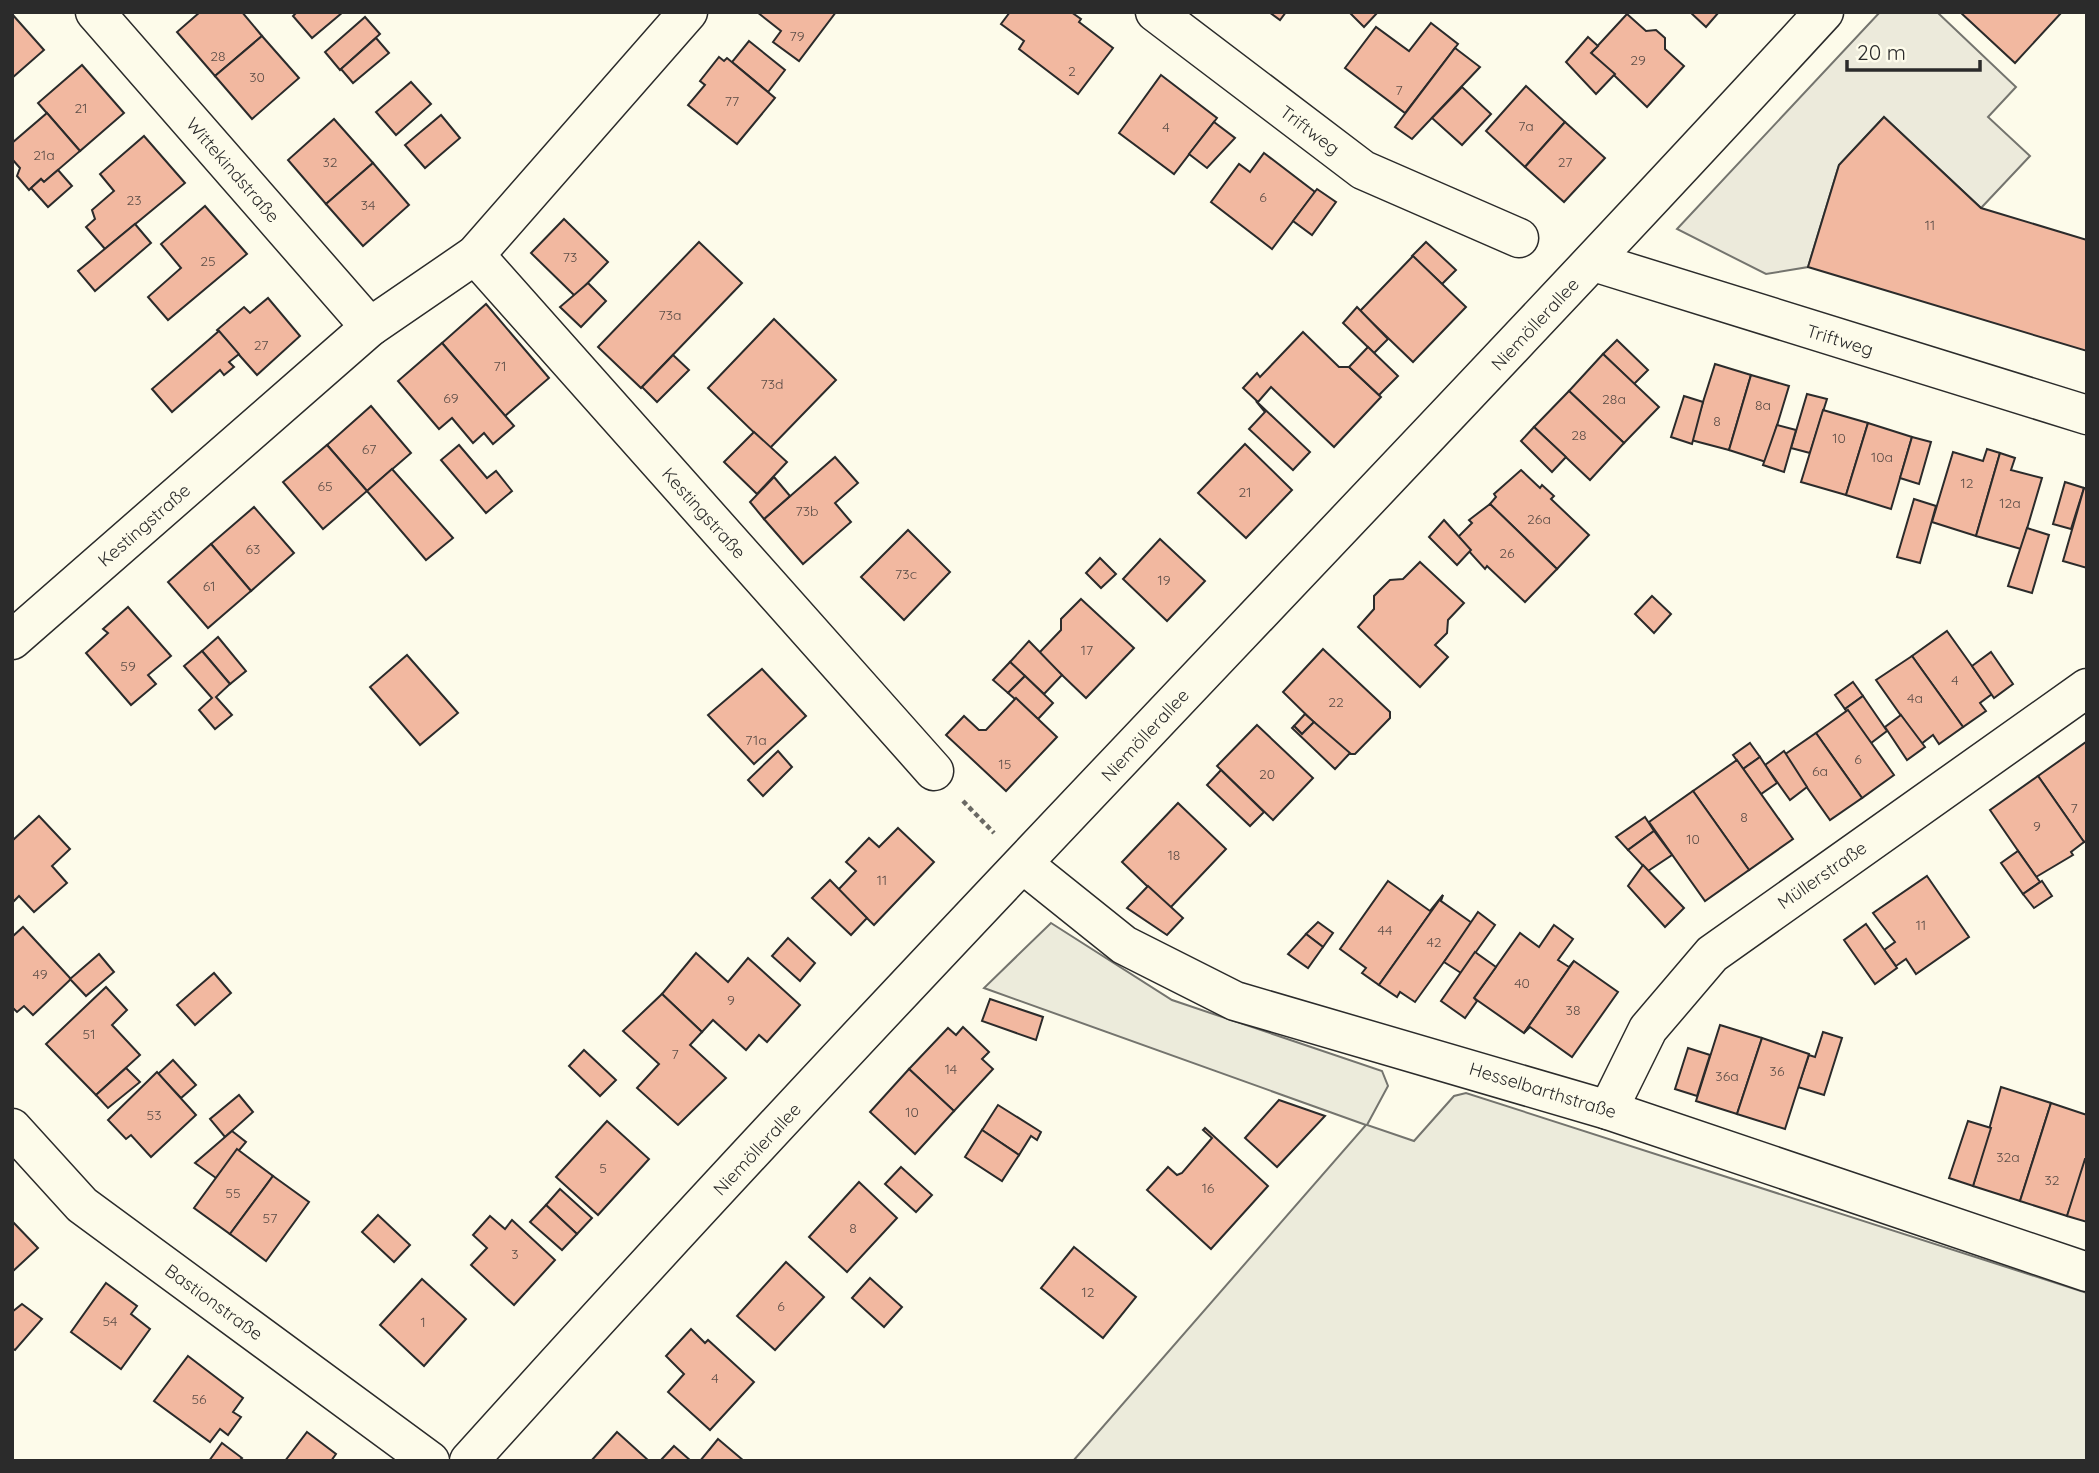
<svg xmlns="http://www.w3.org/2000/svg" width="2099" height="1473" viewBox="0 0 2099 1473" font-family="Quicksand,sans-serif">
<rect width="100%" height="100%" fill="#fdfbea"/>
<polygon fill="#ecebdb" stroke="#74746e" stroke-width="2" points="1051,923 1172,1000 1382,1071 1388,1086 1367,1125 1414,1141 1454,1096 1466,1093 2087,1293 2087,1461 1073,1461 1366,1125 984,988"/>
<polygon fill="#eceadb" stroke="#74746e" stroke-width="2" points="1880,12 1937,12 2016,87 1988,117 2030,156 1981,208 1884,117 1839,165 1808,267 1766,274 1677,229"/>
<g fill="#f2b8a0" stroke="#2b2b2b" stroke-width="2">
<polygon points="200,12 242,12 262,36 215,76 177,32"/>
<polygon points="297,12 343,12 312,38 293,16"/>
<polygon points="757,12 836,12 799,61 773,42 781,31"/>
<polygon points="1010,12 1071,12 1081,19 1079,22 1113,48 1078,94 1019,49 1024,41 1001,24"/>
<polygon points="1269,12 1286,12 1280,20"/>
<polygon points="1349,12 1378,12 1364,27"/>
<polygon points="1690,12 1719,12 1706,27"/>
<polygon points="1960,12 2062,12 2015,63"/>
<polygon points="12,14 44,50 12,78"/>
<polygon points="1627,14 1646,31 1656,30 1665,38 1665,49 1684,66 1647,107 1591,53"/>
<polygon points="365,17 380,34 340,70 325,52"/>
<polygon points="1431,23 1458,44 1405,113 1345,68 1376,27 1409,51"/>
<polygon points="262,36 299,78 252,119 215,76"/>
<polygon points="1588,37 1598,46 1591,53 1615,74 1596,94 1566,62"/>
<polygon points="376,38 389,53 353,83 341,69"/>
<polygon points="749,41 785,70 768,92 732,62"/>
<polygon points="1455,48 1480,67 1412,139 1395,127"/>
<polygon points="719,57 724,61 727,58 775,98 737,144 688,105 705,85 700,81"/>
<polygon points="82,65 124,113 80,151 38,103"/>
<polygon points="1161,75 1217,118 1174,174 1119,133"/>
<polygon points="411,82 431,104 396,135 376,112"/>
<polygon points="1526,86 1565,122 1525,167 1486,131"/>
<polygon points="1462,87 1491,114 1462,145 1432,118"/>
<polygon points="47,113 80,151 44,182 41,179 29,190 17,176 20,168 12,159 12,143"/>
<polygon points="441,115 460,138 425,168 405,145"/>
<polygon points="1884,117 1981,208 2087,240 2087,351 1808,267 1839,165"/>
<polygon points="334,119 373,163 326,204 288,160"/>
<polygon points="1214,122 1235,138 1207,168 1189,154"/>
<polygon points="1565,122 1605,158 1564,202 1525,167"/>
<polygon points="144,136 185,183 105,249 86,227 95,219 92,210 114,191 100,174"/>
<polygon points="1264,153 1315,192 1272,249 1211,202 1239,164 1250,172"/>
<polygon points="373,163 409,205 363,246 326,204"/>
<polygon points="58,170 72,186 48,207 31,188 41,179 44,182"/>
<polygon points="1317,189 1336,202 1312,235 1293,221"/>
<polygon points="205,206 247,254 168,320 148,297 181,268 161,244"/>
<polygon points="564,219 608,262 575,296 531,253"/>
<polygon points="135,224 151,243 95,291 78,271"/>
<polygon points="699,242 742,283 641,388 598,347"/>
<polygon points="1426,242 1456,270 1442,284 1412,256"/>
<polygon points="1413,256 1466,307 1413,362 1360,311"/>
<polygon points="588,283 606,301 581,327 560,307"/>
<polygon points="268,298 300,336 257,375 217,330 244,307 250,313"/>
<polygon points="486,304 549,378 505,416 442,343"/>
<polygon points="1357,307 1388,339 1374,353 1343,323"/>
<polygon points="774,319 836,380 770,448 708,388"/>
<polygon points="219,331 239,354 229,362 234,367 224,375 220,370 172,412 152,389"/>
<polygon points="1303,332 1339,367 1349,367 1381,397 1334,447 1271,387 1258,402 1243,388 1257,373 1260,377"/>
<polygon points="1617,340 1648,370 1634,384 1603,354"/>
<polygon points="442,343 514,426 493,444 484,433 473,443 452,418 439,429 398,381"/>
<polygon points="1368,347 1398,376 1379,395 1349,367"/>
<polygon points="1603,354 1659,407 1624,443 1569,391"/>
<polygon points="673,355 689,370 657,402 642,387"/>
<polygon points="1715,364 1751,375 1729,450 1691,440"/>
<polygon points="1751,375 1789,386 1766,462 1729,450"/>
<polygon points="1569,391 1624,443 1590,480 1534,427"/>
<polygon points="1807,394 1827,399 1810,453 1791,448"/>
<polygon points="1684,396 1703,402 1692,444 1671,437"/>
<polygon points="1256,401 1310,452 1293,470 1249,429 1265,412"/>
<polygon points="371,406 411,453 367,491 327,445"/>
<polygon points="1823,410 1868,423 1846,495 1801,482"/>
<polygon points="1868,423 1912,437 1891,509 1846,495"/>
<polygon points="1777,425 1796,430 1784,472 1763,465"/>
<polygon points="1534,427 1566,457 1552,472 1521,441"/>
<polygon points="754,432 787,462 757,494 724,462"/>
<polygon points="1912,437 1931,442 1919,484 1900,478"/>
<polygon points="1245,444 1292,490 1246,538 1198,493"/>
<polygon points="327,445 367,491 323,529 283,482"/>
<polygon points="459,445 487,478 496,471 512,491 486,513 441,460"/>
<polygon points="1987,449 2000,453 1976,536 1932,522 1953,452 1983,461"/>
<polygon points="2000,453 2015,458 2011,470 2042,478 2021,549 1976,536"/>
<polygon points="835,457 858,483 835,503 851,522 803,564 764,519"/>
<polygon points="392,469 453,538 426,560 367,491"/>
<polygon points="1521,470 1540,488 1542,485 1554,496 1551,499 1589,535 1557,569 1490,504 1496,497 1494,494"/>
<polygon points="774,477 790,496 764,519 750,502"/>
<polygon points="2065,482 2084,488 2071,529 2053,524"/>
<polygon points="2084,488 2087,489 2087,568 2063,561"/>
<polygon points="1914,499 1936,506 1920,563 1897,557"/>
<polygon points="1490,504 1557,569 1525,602 1487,566 1485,569 1457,538 1472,523 1469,520"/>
<polygon points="254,507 294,553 251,591 211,544"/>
<polygon points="1444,520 1471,550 1457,565 1429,537"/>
<polygon points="2027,528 2049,535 2032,593 2008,586"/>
<polygon points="908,530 950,572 904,620 861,577"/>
<polygon points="1160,539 1205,581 1167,621 1123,579"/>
<polygon points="211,544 251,591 208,628 168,582"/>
<polygon points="1100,558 1116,574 1101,588 1086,573"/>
<polygon points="1420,562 1464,603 1448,620 1447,633 1435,645 1448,657 1420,687 1358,627 1374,609 1374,596 1390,580 1403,579"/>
<polygon points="1652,596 1671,614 1654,633 1635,614"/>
<polygon points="1081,599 1134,648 1086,698 1039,653 1061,630 1061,619"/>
<polygon points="128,607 171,656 148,675 156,684 131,705 86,653 108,633 103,629"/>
<polygon points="1947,631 1992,694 1980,703 1986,711 1963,727 1912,656"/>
<polygon points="218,637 246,671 230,684 202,651"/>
<polygon points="1029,641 1062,675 1044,694 1010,662"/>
<polygon points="1323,649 1390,712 1390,718 1355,754 1350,754 1337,745 1283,692"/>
<polygon points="202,651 230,684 216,697 232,715 215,729 199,710 212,698 184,666"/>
<polygon points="1991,652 2013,684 1994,698 1972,666"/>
<polygon points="407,655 458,713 420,745 370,687"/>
<polygon points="1912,656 1963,727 1939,744 1933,735 1921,744 1876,680"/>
<polygon points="1010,662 1025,676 1008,693 993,680"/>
<polygon points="762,669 806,716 754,764 708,715"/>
<polygon points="1025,676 1053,703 1038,719 1008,693"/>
<polygon points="1853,682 1863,696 1845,709 1835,695"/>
<polygon points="1863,696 1887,731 1871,743 1845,709"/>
<polygon points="1016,698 1057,737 1006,791 946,735 964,716 979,730 986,730"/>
<polygon points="1848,710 1894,775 1862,798 1816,733"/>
<polygon points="1305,714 1314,722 1302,734 1294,726"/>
<polygon points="1901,715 1925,747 1907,760 1885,727"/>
<polygon points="1314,722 1350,753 1335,769 1292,728 1294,726 1302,734"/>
<polygon points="1257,725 1313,778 1273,820 1217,766"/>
<polygon points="1816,733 1862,798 1830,820 1784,755"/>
<polygon points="2086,742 2087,840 2084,842 2038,776"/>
<polygon points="1750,743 1760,757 1743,769 1733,755"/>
<polygon points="778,751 792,767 763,796 748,780"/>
<polygon points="1784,751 1807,787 1790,800 1765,765"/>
<polygon points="1760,757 1777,783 1761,794 1743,769"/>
<polygon points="1737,760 1793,839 1749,870 1693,791"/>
<polygon points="1221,770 1264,812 1250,826 1207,785"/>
<polygon points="2038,776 2084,842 2071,852 2073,855 2036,877 1990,810"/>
<polygon points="1693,791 1749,870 1705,901 1649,822"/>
<polygon points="1178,803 1226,849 1170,908 1122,862"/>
<polygon points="39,816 70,849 52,866 67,883 34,912 19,896 12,903 12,841"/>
<polygon points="1645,817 1654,831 1628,850 1616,837"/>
<polygon points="898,828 934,862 874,925 838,890 856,871 846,862 869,838 879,847"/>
<polygon points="1654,831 1672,855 1648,871 1628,850"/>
<polygon points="2018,851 2040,882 2023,894 2001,863"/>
<polygon points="1643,865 1684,908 1665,927 1628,886"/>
<polygon points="1927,876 1969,937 1916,974 1906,959 1896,966 1884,950 1895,942 1873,913"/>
<polygon points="830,880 867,918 851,935 812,898"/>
<polygon points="1388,881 1430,911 1443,895 1379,985 1362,973 1366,968 1340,949"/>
<polygon points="2042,881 2052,896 2034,908 2023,894"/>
<polygon points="1148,886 1183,918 1167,935 1127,908"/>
<polygon points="1443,895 1441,901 1472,923 1415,1002 1400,992 1397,997 1379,985"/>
<polygon points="1478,912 1495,925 1461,973 1444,962"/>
<polygon points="1318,922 1333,933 1323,947 1306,934"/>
<polygon points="1866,924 1897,968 1875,984 1844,940"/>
<polygon points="1554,925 1573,939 1558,960 1569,967 1574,961 1524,1033 1474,998 1520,933 1539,947"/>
<polygon points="23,927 71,979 33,1015 24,1006 17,1012 12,1007 12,937"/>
<polygon points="1306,934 1323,947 1308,968 1288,954"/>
<polygon points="788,938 815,963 800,981 772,956"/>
<polygon points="1475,952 1496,967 1474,998 1477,1001 1465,1018 1441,1001"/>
<polygon points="696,953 728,982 748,958 800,1005 767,1042 759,1035 746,1050 713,1020 702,1032 662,994"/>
<polygon points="99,954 114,972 86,996 70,979"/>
<polygon points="1574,961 1618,992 1572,1057 1530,1027 1524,1033"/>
<polygon points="214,973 231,993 195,1025 177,1005"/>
<polygon points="106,987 127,1010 112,1025 140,1055 96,1095 46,1044"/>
<polygon points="662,994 702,1032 690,1045 726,1078 678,1125 637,1088 659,1064 623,1031"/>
<polygon points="990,999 1043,1017 1036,1040 982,1021"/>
<polygon points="1720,1025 1762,1038 1737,1114 1696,1101"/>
<polygon points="963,1027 989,1052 982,1059 993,1069 954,1111 909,1069 948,1028 956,1035"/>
<polygon points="1823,1032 1842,1038 1824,1095 1798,1087 1809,1055 1815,1057"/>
<polygon points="1762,1038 1809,1054 1785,1129 1737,1114"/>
<polygon points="1688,1048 1710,1055 1697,1096 1675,1089"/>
<polygon points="584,1050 616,1080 600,1096 569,1066"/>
<polygon points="173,1060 196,1085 181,1098 158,1074"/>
<polygon points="126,1068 140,1082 108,1108 96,1095"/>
<polygon points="909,1069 954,1111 915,1154 870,1112"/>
<polygon points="157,1072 196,1115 151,1157 131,1135 126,1139 108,1120"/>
<polygon points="2001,1087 2051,1103 2020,1201 1973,1186"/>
<polygon points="239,1095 253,1112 225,1137 210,1119"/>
<polygon points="1279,1100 1325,1116 1277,1167 1245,1138"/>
<polygon points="2051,1103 2087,1115 2087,1159 2067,1216 2020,1201"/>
<polygon points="998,1105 1041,1132 1037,1140 1031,1136 1019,1155 982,1130"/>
<polygon points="607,1121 649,1159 598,1215 556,1177"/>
<polygon points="1968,1121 1991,1128 1973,1186 1949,1178"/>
<polygon points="1205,1128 1268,1186 1211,1249 1147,1190 1168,1167 1177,1175 1182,1173 1212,1138 1203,1130"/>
<polygon points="982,1130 1019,1155 1002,1181 965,1157"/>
<polygon points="232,1131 246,1142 216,1178 195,1163"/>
<polygon points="237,1149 273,1176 230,1234 194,1208"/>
<polygon points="2085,1159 2087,1159 2087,1222 2067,1216"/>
<polygon points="901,1167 932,1195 916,1212 885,1184"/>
<polygon points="273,1176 309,1202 266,1261 230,1234"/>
<polygon points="859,1182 897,1218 847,1272 809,1237"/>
<polygon points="560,1189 592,1218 577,1234 546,1205"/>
<polygon points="546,1205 577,1234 562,1250 530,1222"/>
<polygon points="378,1215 410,1245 394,1262 362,1232"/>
<polygon points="490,1216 505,1229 512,1220 555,1260 514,1305 471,1265 487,1248 473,1235"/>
<polygon points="12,1221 38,1248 12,1272"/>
<polygon points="1074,1247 1136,1297 1103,1338 1041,1288"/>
<polygon points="786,1262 824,1297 775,1350 737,1316"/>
<polygon points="870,1278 902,1307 884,1327 852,1298"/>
<polygon points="422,1279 466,1319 424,1366 380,1325"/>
<polygon points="106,1283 137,1306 131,1314 150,1329 121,1369 71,1332"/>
<polygon points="22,1304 42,1319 15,1350 12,1348 12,1312"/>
<polygon points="691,1329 705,1343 708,1340 754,1382 710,1430 668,1392 684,1374 666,1356"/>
<polygon points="188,1356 243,1398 233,1412 241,1417 228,1435 220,1429 210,1442 154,1401"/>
<polygon points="307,1432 336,1454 331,1461 285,1461"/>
<polygon points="617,1432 649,1461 591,1461"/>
<polygon points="718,1439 744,1461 700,1461"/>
<polygon points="222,1443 242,1458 239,1461 209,1461"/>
<polygon points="674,1446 691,1461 660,1461"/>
</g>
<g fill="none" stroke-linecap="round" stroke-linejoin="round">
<g stroke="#2b2b2b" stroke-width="41">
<g id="minor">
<polyline points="95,12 370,327"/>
<polyline points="1155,12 1363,170 1519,238"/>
<polyline points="475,255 934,771"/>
<polyline points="1594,262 2087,415"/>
<polyline points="12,640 370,327 475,255 688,12"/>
<polyline points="1023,864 1124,945 1235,1001 1608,1110 2087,1272"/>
<polyline points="1608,1110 1648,1029 1712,954 2087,688"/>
<polyline points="12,1128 82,1205 430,1461"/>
<path d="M 469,1461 C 911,969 1376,499 1824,12"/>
</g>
</g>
<polyline stroke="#6a6964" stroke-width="4.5" stroke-dasharray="5 3.5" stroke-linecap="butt" points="963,801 994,833"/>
<use href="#minor" stroke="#fdfbea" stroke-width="38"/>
</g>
<g text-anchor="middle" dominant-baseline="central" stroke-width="5" stroke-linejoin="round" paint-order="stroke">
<g font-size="14" fill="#5d4e48">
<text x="797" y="36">79</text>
<text x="218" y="56">28</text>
<text x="1638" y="60">29</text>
<text x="1072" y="71">2</text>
<text x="257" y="77">30</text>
<text x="1399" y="90">7</text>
<text x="732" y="101">77</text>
<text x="81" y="108">21</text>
<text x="1526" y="126">7a</text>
<text x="1166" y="127">4</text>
<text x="44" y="155">21a</text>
<text x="330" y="162">32</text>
<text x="1565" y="162">27</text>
<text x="1263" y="197">6</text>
<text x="134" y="200">23</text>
<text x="368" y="205">34</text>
<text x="1930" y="225">11</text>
<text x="570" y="257">73</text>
<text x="208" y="261">25</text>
<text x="670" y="315">73a</text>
<text x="261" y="345">27</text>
<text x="500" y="366">71</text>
<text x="772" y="384">73d</text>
<text x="451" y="398">69</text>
<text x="1614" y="399">28a</text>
<text x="1763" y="405">8a</text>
<text x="1717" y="421">8</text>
<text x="1579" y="435">28</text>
<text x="1839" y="438">10</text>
<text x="369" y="449">67</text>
<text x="1882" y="457">10a</text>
<text x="1967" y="483">12</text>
<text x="325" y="486">65</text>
<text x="1245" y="492">21</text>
<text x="2010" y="503">12a</text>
<text x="807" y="511">73b</text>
<text x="1539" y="519">26a</text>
<text x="253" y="549">63</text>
<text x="1507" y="553">26</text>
<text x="906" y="574">73c</text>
<text x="1164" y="580">19</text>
<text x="209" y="586">61</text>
<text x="1087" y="650">17</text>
<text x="128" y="666">59</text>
<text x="1955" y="680">4</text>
<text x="1915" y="698">4a</text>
<text x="1336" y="702">22</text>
<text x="756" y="740">71a</text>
<text x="1858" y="759">6</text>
<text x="1005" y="764">15</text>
<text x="1820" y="771">6a</text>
<text x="1267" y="774">20</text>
<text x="2074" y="808">7</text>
<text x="1744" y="817">8</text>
<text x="2037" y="826">9</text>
<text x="1693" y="839">10</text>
<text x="1174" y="855">18</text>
<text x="882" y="880">11</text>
<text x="1921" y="925">11</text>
<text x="1385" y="930">44</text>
<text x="1434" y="942">42</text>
<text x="40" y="974">49</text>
<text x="1522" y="983">40</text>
<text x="731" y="1000">9</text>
<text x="1573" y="1010">38</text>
<text x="89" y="1034">51</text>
<text x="675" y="1054">7</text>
<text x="951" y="1069">14</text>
<text x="1777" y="1071">36</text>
<text x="1727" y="1076">36a</text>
<text x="912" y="1112">10</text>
<text x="154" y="1115">53</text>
<text x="2008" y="1157">32a</text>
<text x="603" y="1168">5</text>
<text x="2052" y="1180">32</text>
<text x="1208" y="1188">16</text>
<text x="233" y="1193">55</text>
<text x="270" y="1218">57</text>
<text x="853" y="1228">8</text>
<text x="515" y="1254">3</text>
<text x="1088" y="1292">12</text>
<text x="781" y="1306">6</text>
<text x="110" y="1321">54</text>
<text x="423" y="1322">1</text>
<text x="715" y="1378">4</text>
<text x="199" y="1399">56</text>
</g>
<g font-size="18" fill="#2b2b2b" stroke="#fdfbea">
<text transform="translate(1310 130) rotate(37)">Triftweg</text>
<text transform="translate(233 170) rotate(49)">Wittekindstraße</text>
<text transform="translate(1535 324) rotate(-47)">Niemöllerallee</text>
<text transform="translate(1840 340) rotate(17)">Triftweg</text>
<text transform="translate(704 513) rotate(48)">Kestingstraße</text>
<text transform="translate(144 525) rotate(-41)">Kestingstraße</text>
<text transform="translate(1145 735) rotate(-47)">Niemöllerallee</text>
<text transform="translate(1822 875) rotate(-35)">Müllerstraße</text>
<text transform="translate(1543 1090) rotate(17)">Hesselbarthstraße</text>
<text transform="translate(757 1149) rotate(-47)">Niemöllerallee</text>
<text transform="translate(214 1302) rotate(36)">Bastionstraße</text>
</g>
</g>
<rect width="2099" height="1473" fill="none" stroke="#2b2b2b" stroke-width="28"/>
<path d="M1847 60v10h133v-10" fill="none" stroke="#2b2b2b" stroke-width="3.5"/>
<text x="1857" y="60" font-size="21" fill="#2b2b2b" stroke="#fdfbea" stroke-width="5" paint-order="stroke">20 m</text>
</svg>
